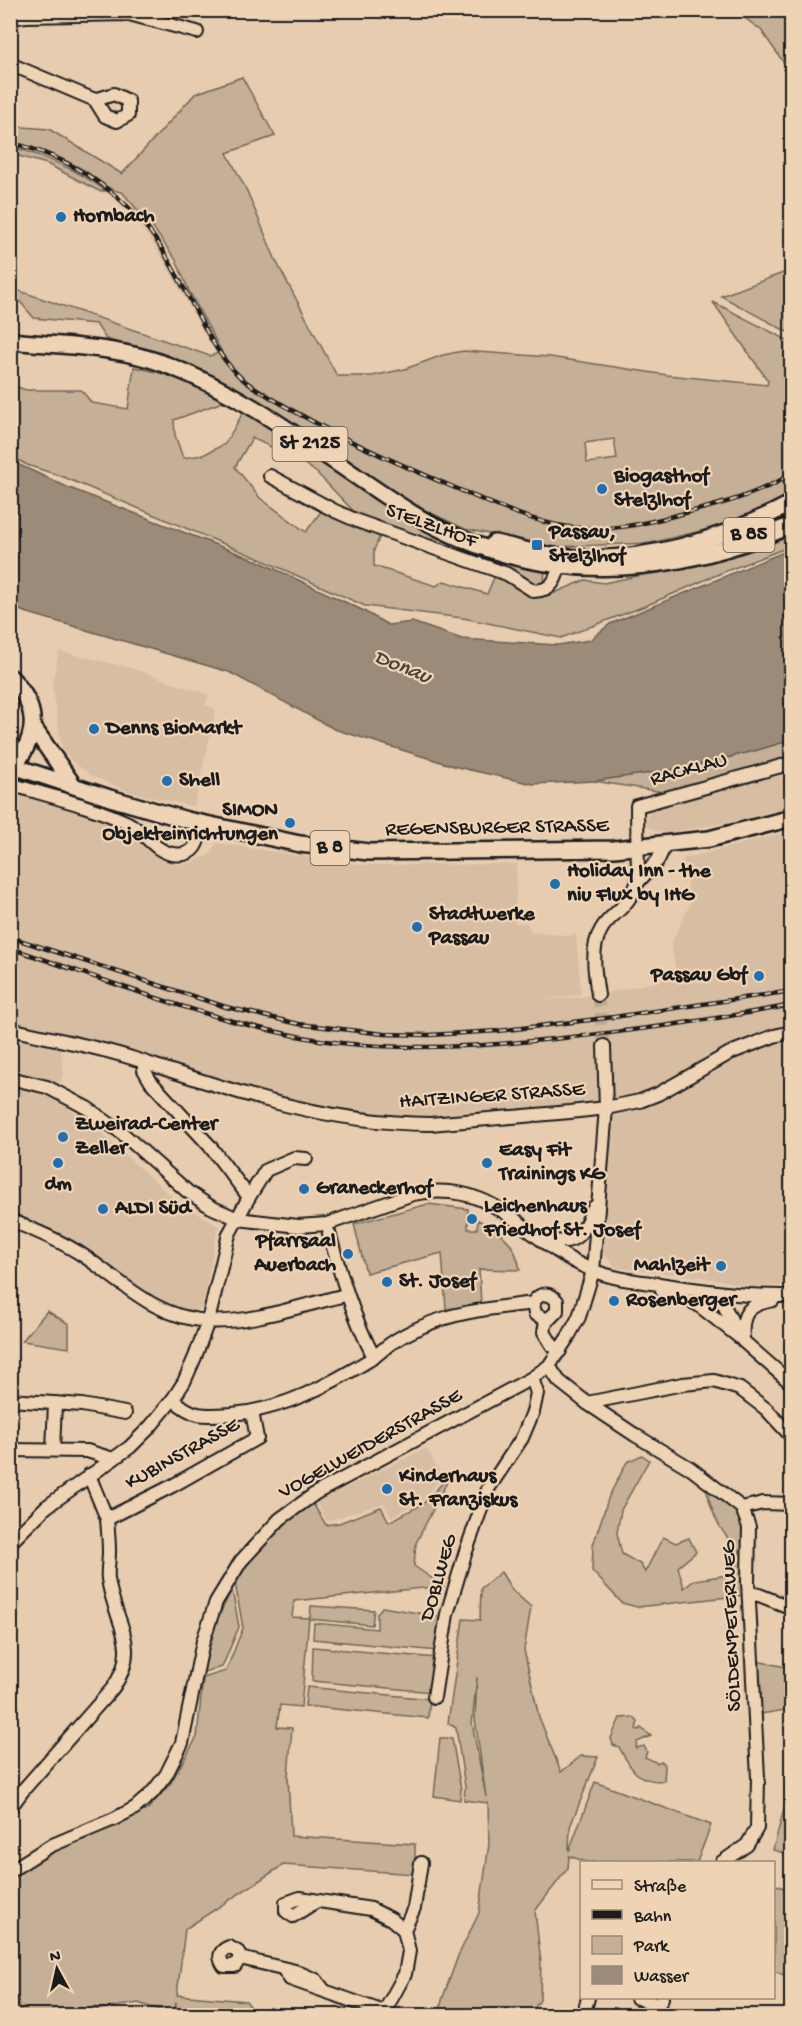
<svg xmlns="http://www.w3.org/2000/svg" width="802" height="2026" viewBox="0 0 802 2026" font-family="'Gochi Hand',sans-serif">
<rect width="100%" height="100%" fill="#e7ccaf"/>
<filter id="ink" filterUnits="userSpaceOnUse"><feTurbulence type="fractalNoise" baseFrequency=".0167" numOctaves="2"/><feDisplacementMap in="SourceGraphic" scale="12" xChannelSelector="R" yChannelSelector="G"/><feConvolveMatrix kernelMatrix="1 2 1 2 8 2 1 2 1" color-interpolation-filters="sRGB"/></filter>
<g filter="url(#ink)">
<g fill="#d7bea3">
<polygon points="10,141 44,150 82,168 100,180 126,202 146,224 167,254 222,352 216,354 161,256 141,226 121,205 95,183 79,173 41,156 11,146"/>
<polygon points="59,651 131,668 209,695 205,705 216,709 194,807 130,792 92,776 73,762 62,749 52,685"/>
<polygon points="791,765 791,808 737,821 667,833 658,832 647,826 646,818 652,809 668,801"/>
<polygon points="10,789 116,823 135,834 148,849 162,859 178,865 193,862 211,854 216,843 363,865 517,864 515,923 527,923 531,932 570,936 576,933 581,994 544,1000 598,995 677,977 671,944 691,902 682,859 791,831 791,1285 754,1287 702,1277 617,1268 604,1255 606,1108 461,1122 370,1121 60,1042 64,1073 53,1099 86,1119 172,1197 218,1226 202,1309 191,1311 159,1302 95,1257 60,1235 11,1217"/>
<polygon points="426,1448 442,1477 421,1501 391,1517 383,1503 327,1521 316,1502"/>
</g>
<g fill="#c5af96" stroke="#706659" stroke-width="1.5" fill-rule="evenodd">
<polygon points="735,11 791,11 791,73 761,30"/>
<path d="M 242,77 L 275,136 L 227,153 L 247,191 L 276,261 L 337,376 L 372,376 L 405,369 L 443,355 L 463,351 L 550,357 L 667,375 L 767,385 L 768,381 L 713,302 L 791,342 L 792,413 L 790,414 L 792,415 L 791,495 L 750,515 L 709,529 L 650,543 L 553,547 L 465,529 L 410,503 L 244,393 L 178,362 L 106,339 L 96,324 L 34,318 L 11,291 L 11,288 L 210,356 L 222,352 L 189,291 L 176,260 L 154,229 L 122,192 C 107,191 95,176 82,169 C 59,156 35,148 11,141 L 10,126 L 49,129 L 122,174 L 195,94 ZM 614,439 L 617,459 L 587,463 L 585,443 Z"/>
<path d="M 11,146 C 45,157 77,169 106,191 L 99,191 L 47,164 L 11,154 Z"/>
<polygon points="791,270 791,334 721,296"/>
<path d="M 134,367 C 166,373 198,385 225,401 L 174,420 L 175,435 L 183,458 L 203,455 L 225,444 L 244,411 L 270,425 L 426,529 L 461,545 L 545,570 L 544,581 L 534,586 L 361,519 L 317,473 L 299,460 L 252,438 L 235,467 L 260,498 L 306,532 L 322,510 L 381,534 L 374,550 L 374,566 L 436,586 L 444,581 L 487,594 L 495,575 L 531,596 L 541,597 L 550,595 L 585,580 L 604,583 L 718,559 L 759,546 L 791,531 L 791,546 L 721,573 L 645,606 L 561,638 L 463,618 L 365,606 L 260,559 L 61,476 L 27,465 L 11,456 L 10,387 L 15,386 L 26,390 L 81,390 L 92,403 L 128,409 Z"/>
<polygon points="791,740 791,758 663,792 594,781 686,768 754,751"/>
<path d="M 428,1204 L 468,1209 L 468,1229 L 477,1229 L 478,1220 C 502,1232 516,1243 520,1270 L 479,1269 L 481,1304 L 446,1309 L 442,1253 L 366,1273 L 354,1224 Z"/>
<polygon points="47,1311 69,1324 69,1348 22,1341"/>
<path d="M 642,1455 L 649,1460 L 621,1510 L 617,1533 L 622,1554 L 640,1564 L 645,1572 L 663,1537 L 676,1543 L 689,1538 L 696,1552 L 678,1567 L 684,1588 L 695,1580 L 734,1574 L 740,1551 C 720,1533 712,1514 706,1488 L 740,1513 L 746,1530 L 746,1595 L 637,1607 L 622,1603 L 592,1571 L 593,1545 L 609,1496 L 627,1462 Z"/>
<polygon points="451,1474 416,1543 414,1566 443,1586 294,1601 292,1617 309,1618 301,1707 280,1705 277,1727 292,1728 288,1776 291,1836 415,1844 415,1874 283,1865 185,1929 177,1995 246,2001 257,2015 176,2015 176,2002 174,2014 138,2003 76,2013 74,2015 22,2015 19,2005 11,2005 11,1877 40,1857 147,1810 170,1784 197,1737 203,1678 226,1671 243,1628 235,1583 269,1533 312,1502 326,1525 339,1523 381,1507 389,1522 423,1504"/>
<path d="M 501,1572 L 512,1590 L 531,1607 L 524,1650 L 539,1717 L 561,1772 L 581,1756 L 598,1757 L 570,1827 L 569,1851 L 595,1782 L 711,1825 L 697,1862 L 587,1862 L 569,1856 L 568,1868 L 535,1911 L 541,1963 L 540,2000 L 530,2015 L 439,2015 L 442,2000 L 458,1956 L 479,1913 L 489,1844 L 488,1803 L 464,1800 L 465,1787 L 456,1728 L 448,1723 L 463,1619 L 480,1620 L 481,1588 ZM 477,1677 L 475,1719 L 486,1797 L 472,1723 Z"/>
<polygon points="11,1573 19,1605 17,1616 11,1620"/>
<polygon points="232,1589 239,1627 222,1667 203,1672 217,1620"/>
<polygon points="311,1606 374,1610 372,1625 310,1619"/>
<polygon points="382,1607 443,1617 438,1651 313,1639 314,1623 377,1629 377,1614"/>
<polygon points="313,1647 437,1658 432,1692 312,1681"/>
<polygon points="752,1660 791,1668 791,1705 785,1710 755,1715"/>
<polygon points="307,1687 430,1699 428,1718 305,1706"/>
<path d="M 633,1717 L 638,1722 L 636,1729 L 639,1730 L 641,1728 L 651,1736 L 637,1742 L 636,1748 L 644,1746 L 647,1752 L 645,1757 L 657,1763 L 661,1761 L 665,1766 L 664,1781 C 636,1782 631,1769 619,1747 L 613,1745 L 611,1738 L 620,1718 Z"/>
<polygon points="440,1738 452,1738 461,1789 460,1800 434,1796"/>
<polygon points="791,1783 792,1855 791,1855 773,1850"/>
<polygon points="774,1884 791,1891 791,1978 774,1971"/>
</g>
<polygon fill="#9c8b78" stroke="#695f53" stroke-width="1.5" points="11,461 67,487 258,561 362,610 388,625 412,622 462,639 558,645 590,640 610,624 791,549 791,740 754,751 685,768 594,781 533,784 457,767 334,729 229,672 11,608"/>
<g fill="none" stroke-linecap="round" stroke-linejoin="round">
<polyline stroke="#bea992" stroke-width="12" stroke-dasharray="12 6" stroke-linecap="butt" points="598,995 604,1046"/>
<g stroke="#1c1c1c" stroke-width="16">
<g id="minor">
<polyline points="10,18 26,16 129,14 197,32"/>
<polyline points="10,64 95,100 105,116 117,121 128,115 128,101 114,94 95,100"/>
<path d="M 270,476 L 335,511 L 360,522 L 507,574 L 534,591 C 556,590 556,576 562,558"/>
<path d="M 10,784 C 49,796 91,806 128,823 C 144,831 154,851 172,854 C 196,858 199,841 202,823"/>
<polyline points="638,882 658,860 665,845"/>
<path d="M 598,995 C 595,975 590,948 601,930 C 606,920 616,914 623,906 C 630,899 634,891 638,882 L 637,806 L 792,763"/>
<path d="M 10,1029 C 52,1039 95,1046 135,1059 C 235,1092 323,1123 430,1124 L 570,1112 L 606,1108 L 640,1101 L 658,1094 L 730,1053 L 774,1036 L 792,1032"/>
<polyline points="144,1063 144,1070 151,1082 209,1145 249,1197"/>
<path d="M 10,1078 L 47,1087 L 87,1108 L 122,1133 L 188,1192 L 211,1207 L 238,1219 L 298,1226 L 327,1224 L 413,1194 C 500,1178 523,1242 592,1270 C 613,1279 637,1281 659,1284 C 703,1291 747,1297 792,1296"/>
<path d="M 10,1220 C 36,1231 61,1241 84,1256 C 125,1284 155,1317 207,1321 C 245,1325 307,1304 346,1295"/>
<path d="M 329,1233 C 341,1276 353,1317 374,1357"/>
<path d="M 543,1241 C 578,1244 580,1238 594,1207"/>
<polyline points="662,1291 697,1304 743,1340"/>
<polyline points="718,1293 734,1326 743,1341 792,1384"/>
<polyline points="533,1303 535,1314 545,1319 550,1318"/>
<path d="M 743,1339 C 741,1314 747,1305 773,1300"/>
<polyline points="549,1366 559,1381 587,1403 635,1435 690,1468 742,1508 749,1527 748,1582 758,1778 757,1828 747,1845 722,1862"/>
<path d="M 173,1399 C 193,1418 205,1416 232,1414 C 282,1410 329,1385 371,1359 C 379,1354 385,1347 393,1342 C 402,1336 412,1331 421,1327 C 456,1311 496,1308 533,1303 C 539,1293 549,1291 557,1301 L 557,1311 L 546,1322 L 544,1332 L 552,1345 L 560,1351"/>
<polyline points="10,1400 82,1405 125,1413"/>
<polyline points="587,1403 683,1384 714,1381 740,1389 766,1409 792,1437"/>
<polyline points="10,1450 87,1451 113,1459"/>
<polyline points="53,1450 55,1403"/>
<polyline points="89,1475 107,1519"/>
<polyline points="742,1508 763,1503 792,1504"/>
<polyline points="10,1543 46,1507 130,1447 150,1427 173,1399 184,1382 195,1357 208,1321 229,1234 249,1197 266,1170 294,1158 306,1159"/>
<polyline points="749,1593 759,1595 792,1608"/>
<polyline points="434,1697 447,1614 465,1554 488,1489 522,1438 533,1412 537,1393 532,1378"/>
<path d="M 10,1808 L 24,1789 L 112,1689 C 143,1647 114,1622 108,1579 C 107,1571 109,1561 109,1552 C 109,1541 108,1530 107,1519 L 172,1486 L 257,1438 L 252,1412"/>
<polyline points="10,1871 50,1846 114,1819 135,1808 152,1793 166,1775 182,1743 203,1641 216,1602 241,1561 280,1519 316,1493 532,1378 549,1366 568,1337 579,1317 593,1271 606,1108 604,1046"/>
<polyline points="317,1901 293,1916 286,1911 286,1903 300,1898 371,1909 391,1919 404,1930 409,1951 405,1974 382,2016"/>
<polyline points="404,1930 414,1908 421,1863"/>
<path d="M 240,1958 L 235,1966 L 224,1966 C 218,1957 219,1951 229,1947 L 238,1952 L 240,1958 L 295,1971 L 316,1980 L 323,1989"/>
<polyline points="284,1970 290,1979 384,2012"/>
<polyline points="637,1998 658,2004"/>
<polyline points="583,2016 588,1998"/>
<polyline points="652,2016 662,1998"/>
</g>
</g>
<g stroke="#1c1c1c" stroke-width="20">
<g id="major">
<path d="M 10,341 C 62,346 118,346 167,365 C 257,399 330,462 410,512 C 533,588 663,580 792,525"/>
<path d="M 494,543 C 516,547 539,555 561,557 C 640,565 723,540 792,503"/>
<path d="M 10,677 C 39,707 39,734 14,766"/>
<polyline points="33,727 73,785"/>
<polyline points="10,765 110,798 187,820 300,844 369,852 614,849 709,839 792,818"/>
</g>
</g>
<use href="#minor" stroke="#efd3b5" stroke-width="12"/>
<use href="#major" stroke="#efd3b5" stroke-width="15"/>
<g stroke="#1c1c1c" stroke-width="4.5">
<g id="rail">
<path d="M 10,143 C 67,155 123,192 156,240 C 167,256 176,274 186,292 C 203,323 217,359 246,382 C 311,425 382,457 453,487 C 490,503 528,521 569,527 C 609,533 647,523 685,513 C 723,504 758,494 792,474"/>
<polyline points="10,937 226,1007 299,1024 384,1034 429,1035 498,1031 614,1017 792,991"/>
<path d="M 10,948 C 119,984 228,1029 341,1043 C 412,1051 484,1046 554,1039 C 633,1031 713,1020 792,1005"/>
</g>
</g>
<use href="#rail" stroke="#efd3b5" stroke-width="2" stroke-dasharray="7" stroke-linecap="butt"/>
</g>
</g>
<g fill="#1f6fb2" stroke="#efd3b5" stroke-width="2">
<circle cx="61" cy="217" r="6"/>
<circle cx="602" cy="489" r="6"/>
<rect x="531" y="539" width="12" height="12" rx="3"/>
<circle cx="94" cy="729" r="6"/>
<circle cx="167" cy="781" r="6"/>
<circle cx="290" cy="823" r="6"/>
<circle cx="555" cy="884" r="6"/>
<circle cx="417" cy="927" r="6"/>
<circle cx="759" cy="976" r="6"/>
<circle cx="63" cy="1137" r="6"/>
<circle cx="58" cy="1163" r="6"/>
<circle cx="487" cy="1163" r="6"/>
<circle cx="304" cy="1189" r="6"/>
<circle cx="103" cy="1209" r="6"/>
<circle cx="472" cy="1219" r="6"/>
<circle cx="348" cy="1254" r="6"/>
<circle cx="721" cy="1266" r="6"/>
<circle cx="387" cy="1282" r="6"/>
<circle cx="614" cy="1301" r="6"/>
<circle cx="387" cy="1489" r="6"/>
</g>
<g text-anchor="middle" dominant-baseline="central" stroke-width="4.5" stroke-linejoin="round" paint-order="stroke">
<g fill="#efd3b5" stroke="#5b534a" stroke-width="1.5">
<rect x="272.5" y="427" width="75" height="34" rx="4.5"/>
<rect x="723.5" y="518" width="51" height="34" rx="4.5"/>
<rect x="310.5" y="831" width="39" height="34" rx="4.5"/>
</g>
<g font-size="20" font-weight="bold" fill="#1c1c1c">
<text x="310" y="444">St 2125</text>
<text x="749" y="535">B 85</text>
<text x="330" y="848">B 8</text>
</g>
<g font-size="21" font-weight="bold" fill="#1c1c1c" stroke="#efd3b5" text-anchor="start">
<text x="73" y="217">Hornbach</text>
<text x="614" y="477">Biogasthof<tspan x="614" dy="24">Stelzlhof</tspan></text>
<text x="549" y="533">Passau,<tspan x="549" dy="24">Stelzlhof</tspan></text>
<text x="106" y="729">Denns BioMarkt</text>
<text x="179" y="781">Shell</text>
<text x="278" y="811" text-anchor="end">SIMON<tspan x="278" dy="24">Objekteinrichtungen</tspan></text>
<text x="567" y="872">Holiday Inn - the<tspan x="567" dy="24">niu Flux by IHG</tspan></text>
<text x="429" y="915">Stadtwerke<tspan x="429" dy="24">Passau</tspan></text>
<text x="747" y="976" text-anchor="end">Passau Gbf</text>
<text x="75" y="1125">Zweirad-Center<tspan x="75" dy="24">Zeller</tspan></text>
<text x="499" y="1151">Easy Fit<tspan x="499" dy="24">Trainings KG</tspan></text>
<text x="58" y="1185" text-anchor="middle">dm</text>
<text x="316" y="1189">Graneckerhof</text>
<text x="484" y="1207">Leichenhaus<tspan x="484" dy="24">Friedhof St. Josef</tspan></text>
<text x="115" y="1209">ALDI Süd</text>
<text x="336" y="1242" text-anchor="end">Pfarrsaal<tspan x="336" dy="24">Auerbach</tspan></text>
<text x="709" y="1266" text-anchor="end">Mahlzeit</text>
<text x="399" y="1282">St. Josef</text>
<text x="626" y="1301">Rosenberger</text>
<text x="399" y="1477">Kinderhaus<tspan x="399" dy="24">St. Franziskus</tspan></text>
</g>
<g font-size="21" fill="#1c1c1c" stroke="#efd3b5">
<text transform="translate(431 527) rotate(20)">STELZLHOF</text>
<text transform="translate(689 771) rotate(-15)">RACKLAU</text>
<text transform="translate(497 829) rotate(-1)">REGENSBURGER STRASSE</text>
<text transform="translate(492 1097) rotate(-4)">HAITZINGER STRASSE</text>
<text transform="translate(371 1445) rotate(-29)">VOGELWEIDERSTRASSE</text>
<text transform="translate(183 1455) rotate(-29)">KUBINSTRASSE</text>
<text transform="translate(440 1578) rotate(-74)">DOBLWEG</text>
<text transform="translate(733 1626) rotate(-92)">SÖLDENPETERWEG</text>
</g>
<g font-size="22" font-style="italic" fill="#49433c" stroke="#efd3b5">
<text transform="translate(402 668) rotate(22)">Donau</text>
</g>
</g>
<rect width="802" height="2026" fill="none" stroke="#efd3b5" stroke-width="36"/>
<rect x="18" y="18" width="766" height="1990" fill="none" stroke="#1c1c1c" stroke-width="2" filter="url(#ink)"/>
<rect x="580" y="1861" width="195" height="138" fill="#efd3b5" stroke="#9b8a78" stroke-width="1.5"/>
<rect x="592" y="1880" width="30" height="9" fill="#efd3b5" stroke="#9b8a78" stroke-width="1.5"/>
<text x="634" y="1891" font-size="18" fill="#1c1c1c">Straße</text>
<rect x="592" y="1910" width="30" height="9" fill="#1c1c1c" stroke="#9b8a78" stroke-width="1.5"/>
<text x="634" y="1921" font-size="18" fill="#1c1c1c">Bahn</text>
<rect x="592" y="1936" width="30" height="18" fill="#c5af96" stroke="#9b8a78" stroke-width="1.5"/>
<text x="634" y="1951" font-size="18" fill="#1c1c1c">Park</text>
<rect x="592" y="1966" width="30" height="18" fill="#9c8b78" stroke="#9b8a78" stroke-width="1.5"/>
<text x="634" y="1981" font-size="18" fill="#1c1c1c">Wasser</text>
<g transform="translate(57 1969) rotate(352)" stroke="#efd3b5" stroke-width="4.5" paint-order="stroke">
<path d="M0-4.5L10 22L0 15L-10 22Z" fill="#1c1c1c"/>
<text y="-9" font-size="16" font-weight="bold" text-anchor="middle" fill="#1c1c1c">N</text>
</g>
</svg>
